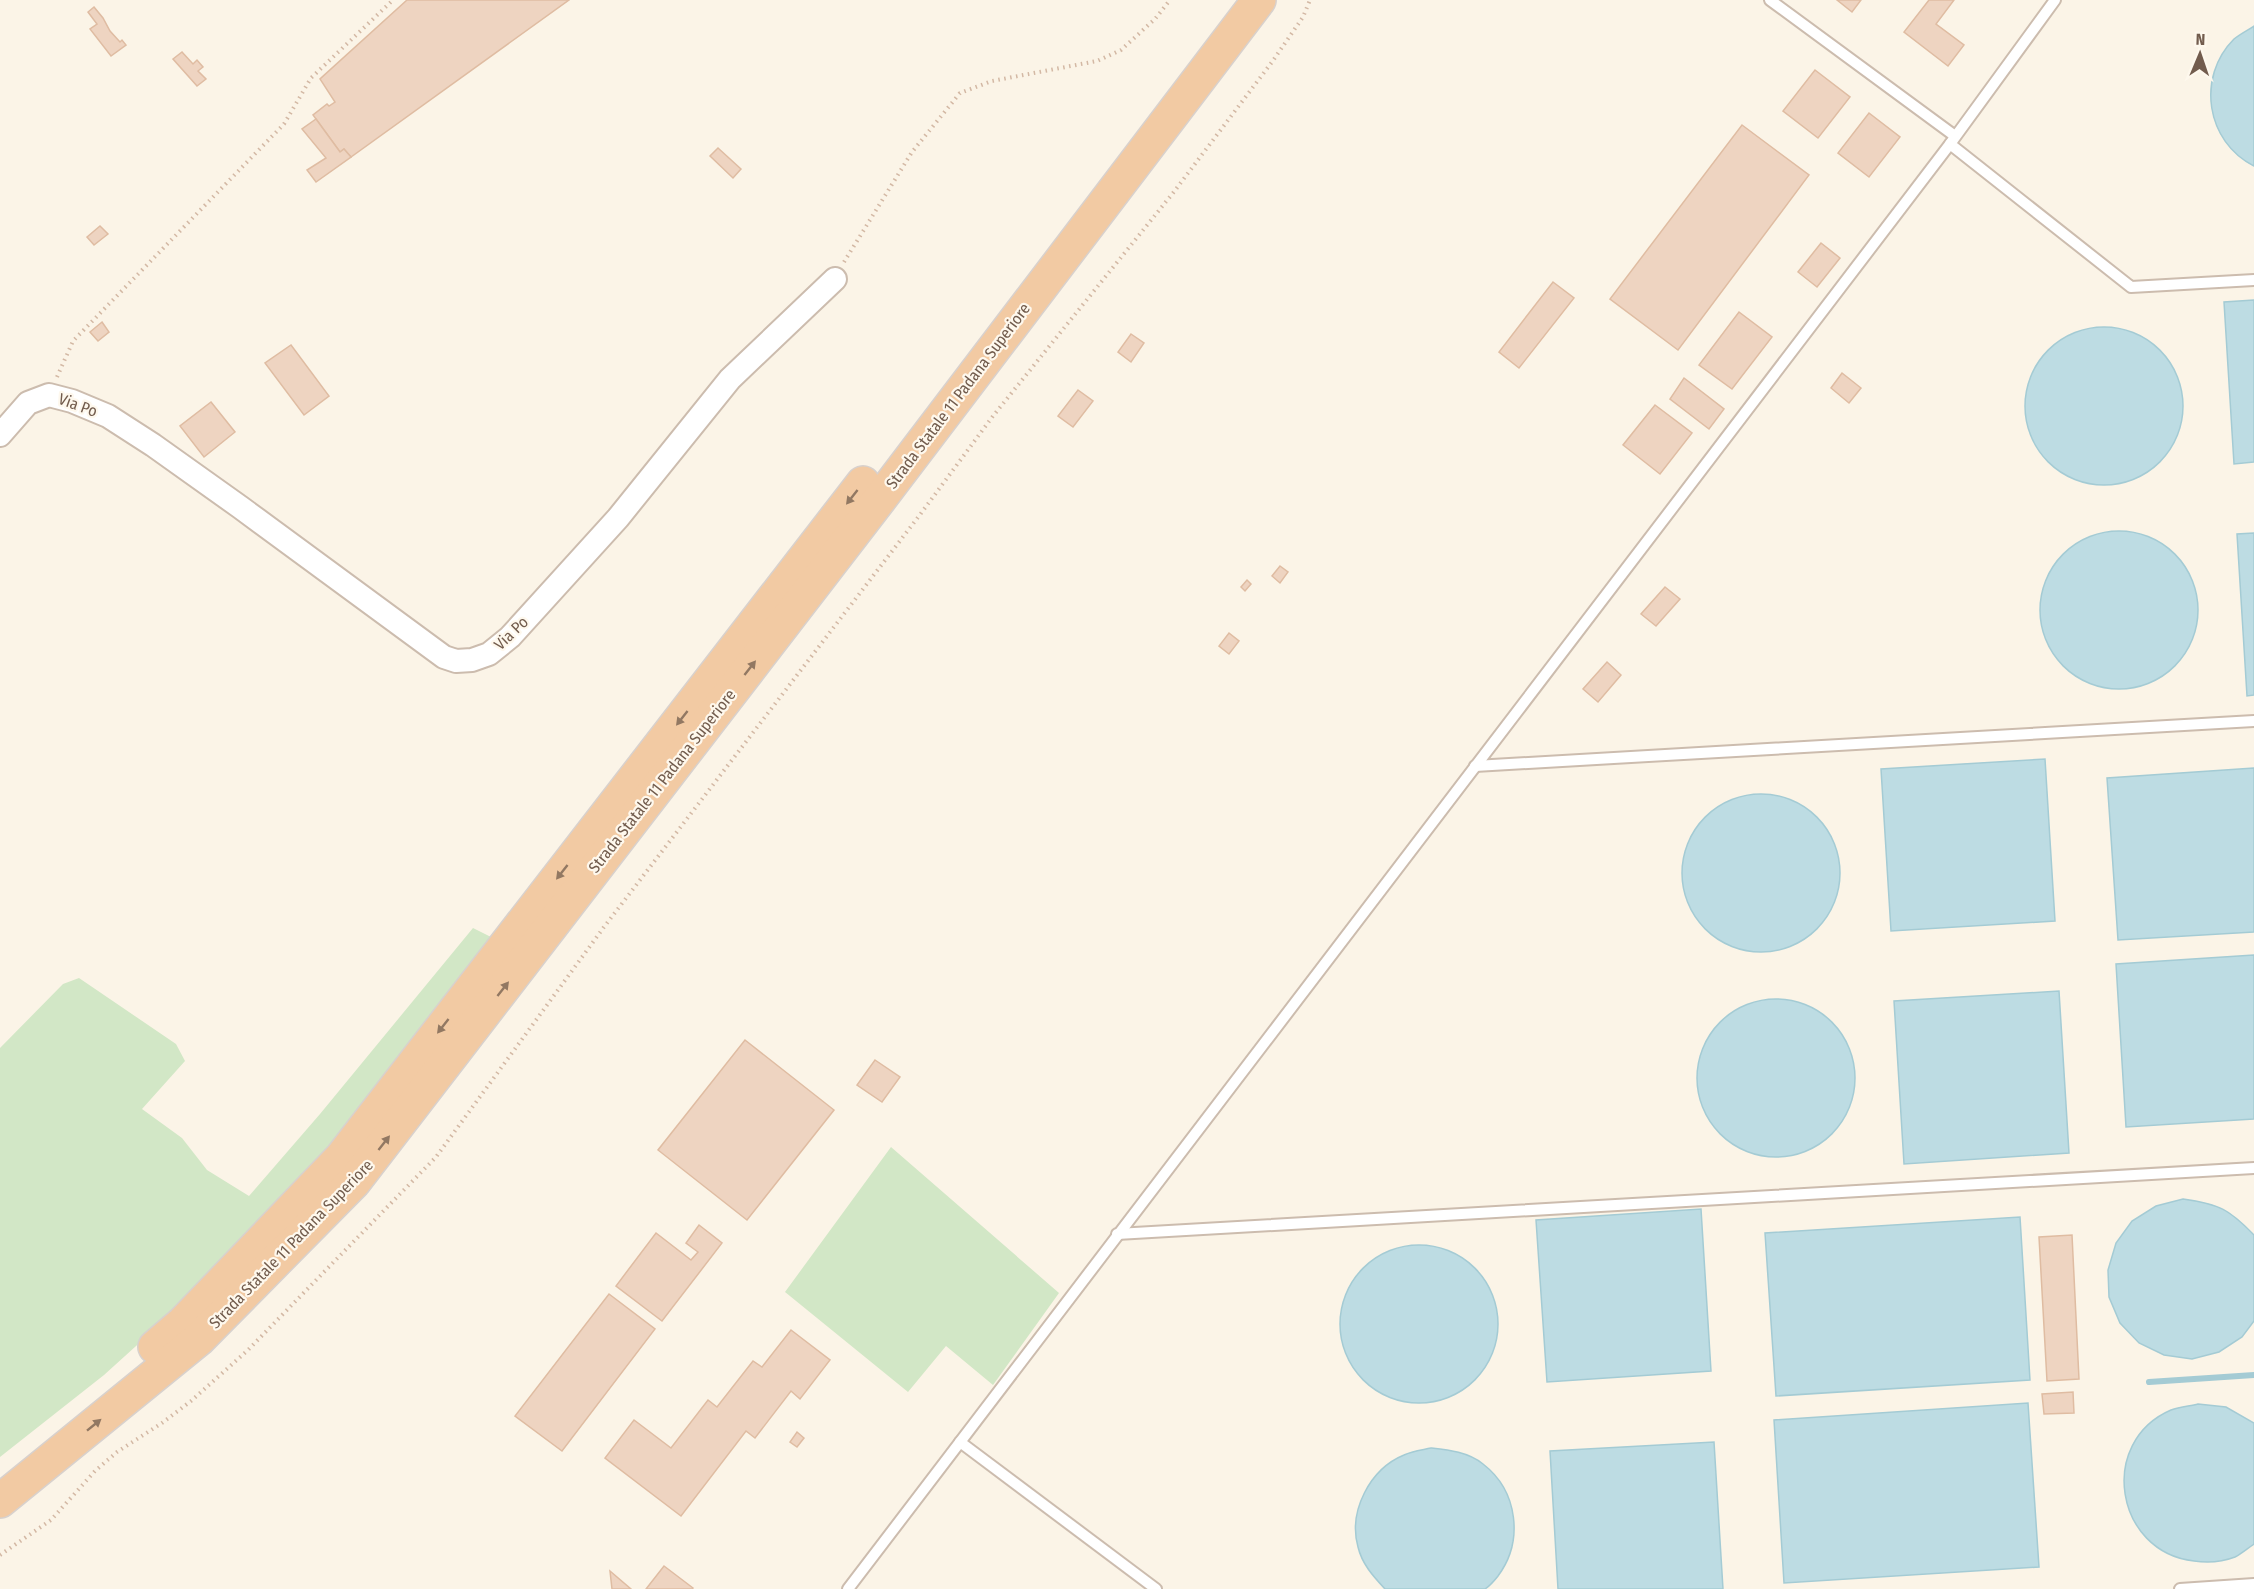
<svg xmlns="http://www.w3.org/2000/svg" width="2254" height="1589" viewBox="0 0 2254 1589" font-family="'Fira Sans Condensed',sans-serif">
<rect width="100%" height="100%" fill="#fbf4e7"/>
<g fill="#d2e7c6">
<polygon points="473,928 497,940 405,1064 209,1280 104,1375 0,1457 0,1048 63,984 79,978 176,1044 185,1061 142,1109 182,1138 207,1170 249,1196 320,1114"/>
<polygon points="891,1147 1059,1293 993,1385 946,1346 908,1392 785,1292"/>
</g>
<g fill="#bddce3" stroke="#a4cbd4" stroke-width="1.5">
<path d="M 2254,26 L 2254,166 C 2206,142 2196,77 2234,39 C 2240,34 2248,30 2254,26 Z"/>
<polygon points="2254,300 2254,462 2234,464 2224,302"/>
<circle cx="2104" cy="406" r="79"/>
<circle cx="2119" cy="610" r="79"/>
<polygon points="2254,533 2254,695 2247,696 2237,534"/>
<polygon points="2045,759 2055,921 1891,931 1881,769"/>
<polygon points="2254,768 2254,932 2118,940 2107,778"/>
<circle cx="1761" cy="873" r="79"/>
<polygon points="2254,955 2254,1119 2126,1127 2116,964"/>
<polygon points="2059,991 2069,1153 1904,1164 1894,1001"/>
<circle cx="1776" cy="1078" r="79"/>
<path d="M 2183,1199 C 2219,1204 2229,1209 2254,1235 L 2254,1321 L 2242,1337 L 2219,1352 L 2192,1359 L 2164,1355 L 2139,1343 L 2120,1323 L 2109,1297 L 2108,1270 L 2116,1243 L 2132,1221 L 2156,1206 Z"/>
<polygon points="1701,1209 1711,1371 1547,1382 1536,1220"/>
<polygon points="2020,1217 2030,1380 1776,1396 1765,1233"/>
<circle cx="1419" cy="1324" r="79"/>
<polygon points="2028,1403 2039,1567 1784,1583 1774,1420"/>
<path d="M 2198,1404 L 2226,1407 L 2254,1423 L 2254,1544 C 2248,1548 2241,1554 2235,1557 C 2222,1562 2207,1563 2194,1561 C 2115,1552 2097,1442 2171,1410 C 2180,1407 2190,1406 2198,1404 Z"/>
<polygon points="1714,1442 1723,1589 1558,1589 1550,1451"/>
<path d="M 1431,1448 C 1449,1450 1468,1452 1483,1464 C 1518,1491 1524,1541 1498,1576 C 1494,1581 1491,1585 1485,1589 L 1385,1589 C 1373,1576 1362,1564 1358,1547 C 1348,1511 1370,1469 1404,1455 C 1412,1451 1422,1450 1431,1448 Z"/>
</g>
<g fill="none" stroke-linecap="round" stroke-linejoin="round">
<polyline stroke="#a4cbd4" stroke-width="6" points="2149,1382 2254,1375"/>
</g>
<g fill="#eed4c1" stroke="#dfbca2" stroke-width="1.5">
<polygon points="407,0 569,0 351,157 344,149 340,152 313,115 327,104 329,106 335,102 320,79"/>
<polygon points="1837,0 1861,0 1852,12"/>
<polygon points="1929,0 1954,0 1936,24 1964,45 1948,66 1904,32"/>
<polygon points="94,7 103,18 110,31 120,42 122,40 126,45 111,56 90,29 97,24 88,12"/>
<polygon points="182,52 193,64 197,60 203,67 198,71 206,79 197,86 173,59"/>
<polygon points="1815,70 1850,97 1818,138 1783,111"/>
<polygon points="1869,113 1900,137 1869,177 1838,153"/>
<polygon points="316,119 340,152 344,149 351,157 316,182 307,170 326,158 302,129"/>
<polygon points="1742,125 1809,175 1678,350 1610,299"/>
<polygon points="718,148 741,169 733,178 710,156"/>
<polygon points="100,226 108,234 94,245 87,237"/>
<polygon points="1821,243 1840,258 1817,287 1798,272"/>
<polygon points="1553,282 1574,298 1519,368 1499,352"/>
<polygon points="1739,312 1772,337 1732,389 1699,365"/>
<polygon points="102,322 109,332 98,341 90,332"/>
<polygon points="1131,334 1144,343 1131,362 1118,352"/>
<polygon points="291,345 329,396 304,415 265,363"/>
<polygon points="1842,373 1861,388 1849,403 1831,388"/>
<polygon points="1684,378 1724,409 1709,429 1670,399"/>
<polygon points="1078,390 1093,401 1073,427 1058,416"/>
<polygon points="211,402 235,432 204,457 180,426"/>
<polygon points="1655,405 1692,433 1660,474 1623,445"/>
<polygon points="1280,566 1288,572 1280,583 1272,576"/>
<polygon points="1247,580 1251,584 1245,591 1241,587"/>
<polygon points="1665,587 1680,599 1656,626 1641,614"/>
<polygon points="1229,633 1239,641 1229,654 1219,646"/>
<polygon points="1607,662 1621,675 1598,702 1583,689"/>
<polygon points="745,1040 834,1110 747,1220 658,1150"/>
<polygon points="875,1060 900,1077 882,1102 857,1085"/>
<polygon points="699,1225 722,1243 662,1321 616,1286 656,1233 691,1260 698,1252 686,1243"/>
<polygon points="2072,1235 2079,1379 2047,1381 2039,1237"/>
<polygon points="609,1294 655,1329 562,1451 515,1416"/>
<polygon points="791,1330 830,1360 800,1399 791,1391 755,1438 746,1431 681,1516 605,1458 634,1420 671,1448 708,1400 717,1407 753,1361 762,1367"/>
<polygon points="2073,1392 2074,1413 2044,1414 2042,1394"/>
<polygon points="797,1432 804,1438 797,1447 790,1442"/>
<polygon points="664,1566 693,1588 692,1589 646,1589"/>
<polygon points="610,1571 631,1589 612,1589"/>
</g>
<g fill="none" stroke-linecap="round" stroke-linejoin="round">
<g stroke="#ccbcae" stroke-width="14">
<g id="service">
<polyline points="1770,0 1955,136"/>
<polyline points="2055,0 1950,144 2131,287 2254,280"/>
<polyline points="1475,766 2254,721"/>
<polyline points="1117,1234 2254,1168"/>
<polyline points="960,1442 1156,1589"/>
<polyline points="848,1589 1950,144"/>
<polyline points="2180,1589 2254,1584"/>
</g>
</g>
<g stroke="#ccbcae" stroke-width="26">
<polyline id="minor" points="0,435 28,403 49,395 72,401 108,416 153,445 240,507 444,657 456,661 472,660 489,654 510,637 618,518 730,379 835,279"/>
</g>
<g stroke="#d8d1cd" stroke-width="36">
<g id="trunk">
<polyline points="155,1347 183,1323 341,1158 863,483"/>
<polyline points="0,1501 199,1339 354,1182 879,500 1259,0"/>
</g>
</g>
<g stroke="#d3b8a4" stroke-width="4" stroke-dasharray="1.5 4.5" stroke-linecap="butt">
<polyline points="844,262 912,152 960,93 992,81 1097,61 1121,50 1155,19 1170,0"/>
<polyline points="57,377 73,341 284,124 311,78 393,0"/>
<polyline points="0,1555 51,1520 95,1471 117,1452 162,1423 191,1401 248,1350 436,1157 604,927 919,516 993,416 1173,193 1272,62 1303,17 1310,0"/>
</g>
<use href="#service" stroke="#fff" stroke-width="10"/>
<use href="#minor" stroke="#fff" stroke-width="22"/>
<use href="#trunk" stroke="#f2caa3" stroke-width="33"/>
</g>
<defs><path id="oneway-solid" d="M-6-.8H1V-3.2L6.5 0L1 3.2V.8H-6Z" transform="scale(1.5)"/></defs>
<g fill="#927862">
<use href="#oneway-solid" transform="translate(852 497) rotate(128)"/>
<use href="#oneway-solid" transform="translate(750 668) rotate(-52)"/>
<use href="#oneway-solid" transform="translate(682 718) rotate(128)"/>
<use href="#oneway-solid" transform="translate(562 872) rotate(128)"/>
<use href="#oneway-solid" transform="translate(503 989) rotate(-52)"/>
<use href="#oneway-solid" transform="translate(443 1026) rotate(128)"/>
<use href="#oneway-solid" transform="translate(384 1143) rotate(-52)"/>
<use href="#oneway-solid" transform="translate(94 1425) rotate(-39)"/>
</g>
<g text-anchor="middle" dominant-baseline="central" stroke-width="4.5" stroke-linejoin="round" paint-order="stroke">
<g font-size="16" fill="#725c4d" stroke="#fef8ed">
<text transform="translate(958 396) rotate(-53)">Strada Statale 11 Padana Superiore</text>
<text transform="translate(78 405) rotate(20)">Via Po</text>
<text transform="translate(511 633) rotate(-44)">Via Po</text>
<text transform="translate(662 781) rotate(-52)">Strada Statale 11 Padana Superiore</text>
<text transform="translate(291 1244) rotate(-46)">Strada Statale 11 Padana Superiore</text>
</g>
</g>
<g transform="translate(2200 54) rotate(2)" stroke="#fef8ed" stroke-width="4.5" paint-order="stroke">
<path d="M0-4.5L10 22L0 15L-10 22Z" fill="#725c4d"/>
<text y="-9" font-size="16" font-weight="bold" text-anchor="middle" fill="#725c4d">N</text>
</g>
</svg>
